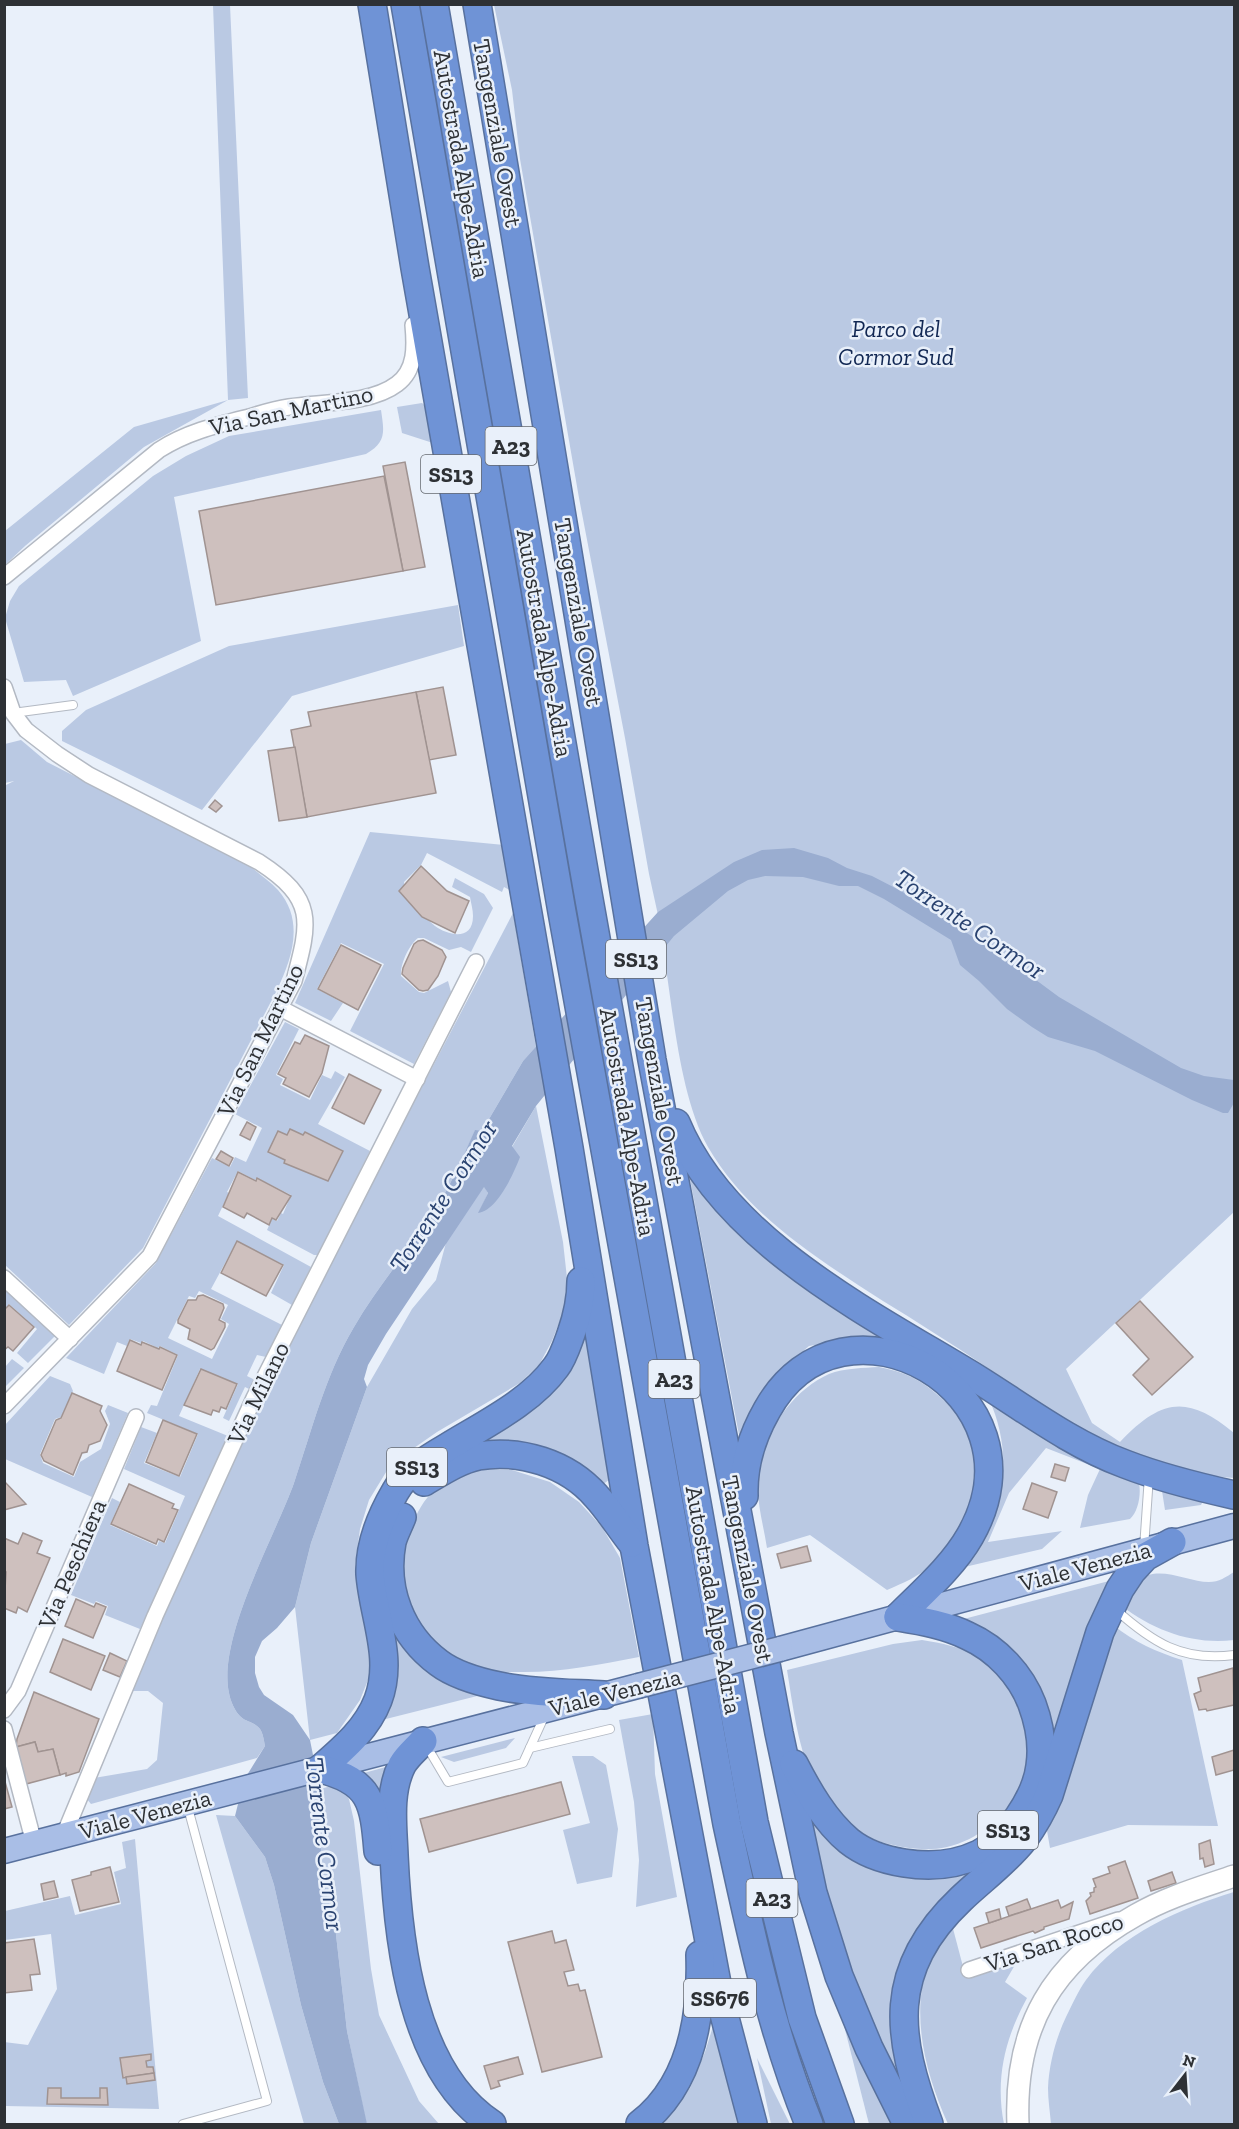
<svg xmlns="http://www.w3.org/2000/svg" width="1239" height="2129" viewBox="0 0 1239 2129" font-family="'Zilla Slab',serif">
<rect width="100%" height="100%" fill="#e9f0fa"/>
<g fill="#bac9e3" fill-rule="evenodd">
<polygon points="213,5 230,5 248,398 228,400 144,447 25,546 5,565 5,531 134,427 228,400"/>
<path d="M 494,5 L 1234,5 L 1234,1212 L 1066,1369 L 1092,1423 L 1120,1442 C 1161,1399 1187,1394 1234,1433 L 1234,1478 C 1187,1475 1138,1459 1096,1439 C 1085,1434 1075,1427 1065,1420 C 1036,1403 1010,1383 982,1364 C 950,1343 916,1321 883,1301 C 818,1259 748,1216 708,1147 C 679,1095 673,1008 663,949 L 665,947 L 649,874 L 625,738 L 579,498 L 520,159 L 512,90 Z"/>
<polygon points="422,403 431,411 436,444 402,433 397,407"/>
<path d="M 381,410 C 384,431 387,442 366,454 L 174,497 L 201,641 L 73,696 L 66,680 L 24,682 L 5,618 L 10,601 L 19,586 L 153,476 L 186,456 L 229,436 Z"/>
<polygon points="458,605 464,646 292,696 202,810 62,741 62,731 86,710 229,646"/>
<path d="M 21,740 L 47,762 L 250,866 C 259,874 270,881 278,890 C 305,921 292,958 277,990 L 143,1248 L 69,1325 L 5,1265 L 4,786 L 14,781 L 5,783 L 5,744 Z"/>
<path d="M 370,832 L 504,845 L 513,892 L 504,887 L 502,892 L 427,853 L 421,865 L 404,882 L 405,896 C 414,905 424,917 435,926 C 449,936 473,941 473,916 C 473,910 471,903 470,897 L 452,887 L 455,878 L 484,894 L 493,908 L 471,952 L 461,947 L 449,950 L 424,938 L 418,938 C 409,945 400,964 401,976 L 419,992 L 424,993 L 448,981 L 451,992 L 414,1064 L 350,1031 L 384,964 L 341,943 L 317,989 L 343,1003 L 331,1021 L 295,1003 Z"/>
<path d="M 513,913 L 536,1047 L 523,1061 L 482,1131 L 475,1131 C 461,1161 448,1192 429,1219 C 405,1255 376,1289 354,1327 C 325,1376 312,1430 294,1483 C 275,1536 217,1638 229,1693 C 230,1700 235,1712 241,1717 C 246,1722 255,1722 260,1729 C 263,1733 264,1741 265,1746 L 257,1758 L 91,1804 L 86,1798 L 94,1778 L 147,1769 L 157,1760 L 163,1703 L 148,1691 L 129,1691 L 272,1374 Z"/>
<path d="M 285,1022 L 299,1029 L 276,1075 L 283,1079 L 280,1085 L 310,1100 L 322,1075 L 331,1079 L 335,1071 L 345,1077 L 318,1124 L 370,1151 L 318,1255 L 314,1255 L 267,1230 L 272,1219 L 277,1221 L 281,1213 L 283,1214 L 291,1195 L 257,1178 L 255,1180 L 238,1171 L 227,1192 L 229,1193 L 218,1216 L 311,1267 L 292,1305 L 271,1293 L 284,1265 L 237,1241 L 211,1289 L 282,1325 L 266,1357 L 257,1355 L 247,1376 L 255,1380 L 249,1389 L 245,1387 L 229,1421 L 223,1418 L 238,1384 L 200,1369 L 179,1416 L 228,1436 L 140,1629 L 105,1615 L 108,1606 L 96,1601 L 94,1604 L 71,1595 L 112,1498 L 120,1502 L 110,1525 L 157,1546 L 159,1541 L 165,1543 L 185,1496 L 124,1469 L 141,1427 L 157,1433 L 144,1463 L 180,1477 L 198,1434 L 147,1413 L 151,1405 L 157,1406 L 178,1355 L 160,1346 L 158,1348 L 143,1341 L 141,1343 L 130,1339 L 127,1346 L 117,1342 L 104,1374 L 66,1358 L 156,1263 L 212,1158 L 230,1167 L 235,1157 L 246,1162 L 262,1128 L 235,1114 ZM 199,1291 L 228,1305 L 221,1319 L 229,1324 L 212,1359 L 168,1338 L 189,1296 L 195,1298 Z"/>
<polygon points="536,1106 563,1242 567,1278 564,1310 552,1341 539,1365 520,1383 437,1432 391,1464 369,1500 360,1529 355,1565 375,1646 370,1675 360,1700 337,1733 310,1740 295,1607 311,1543 367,1387 412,1309 436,1280 447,1239 484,1186 488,1193 479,1213 512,1147"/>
<polygon points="690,1179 736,1227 890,1339 848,1339 809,1346 773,1377 740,1440"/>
<polygon points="4,1288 56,1335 28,1363 17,1353 37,1329 9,1304 5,1309"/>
<path d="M 585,1332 L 610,1479 L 601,1486 C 593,1479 586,1470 577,1463 C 547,1441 509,1438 474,1445 Z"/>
<polygon points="12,1359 24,1368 5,1387 5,1367"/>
<path d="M 879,1367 C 910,1373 924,1382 947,1403 C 952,1406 958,1410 961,1415 C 964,1419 966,1427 968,1432 C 988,1478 966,1533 931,1565 C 918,1577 903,1583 887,1590 L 810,1535 L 767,1548 C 764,1528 758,1508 758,1489 C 757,1443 787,1393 829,1374 C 844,1368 864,1368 879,1367 Z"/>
<polygon points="50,1376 70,1384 73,1391 61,1417 55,1419 40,1454 43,1463 74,1477 80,1462 101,1449 110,1424 105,1411 108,1405 128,1413 92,1497 5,1459 5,1425"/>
<path d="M 989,1399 L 1138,1479 C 1142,1491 1139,1511 1130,1519 L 1080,1528 L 1088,1495 L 1100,1469 L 1046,1448 L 1009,1493 L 988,1542 L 1062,1531 L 1042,1549 L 956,1569 C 966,1556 977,1543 986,1528 C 1009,1488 1008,1441 989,1399 Z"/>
<path d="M 479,1469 L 512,1470 L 550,1482 L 579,1502 L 602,1527 L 620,1558 L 639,1657 C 598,1665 559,1673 517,1672 C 508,1672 498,1673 490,1671 C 423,1654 382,1591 412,1525 C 417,1513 424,1499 434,1491 C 448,1480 463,1475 479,1469 Z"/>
<polygon points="1162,1491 1203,1501 1201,1505 1165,1510"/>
<path d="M 1234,1572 L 1234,1640 C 1194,1645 1154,1631 1122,1606 C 1127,1598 1133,1585 1140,1579 C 1160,1565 1188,1582 1209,1582 C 1219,1582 1226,1577 1234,1572 Z"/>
<path d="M 1109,1581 L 1051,1753 C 1051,1708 1039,1665 998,1640 C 986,1632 973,1626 960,1620 Z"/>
<polygon points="391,1618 497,1691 378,1721"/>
<path d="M 1113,1625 C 1134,1642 1157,1652 1182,1660 L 1218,1826 L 1128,1825 L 1050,1848 L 1046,1825 Z"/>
<path d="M 922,1640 C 941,1643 962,1647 978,1657 C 999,1670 1014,1690 1022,1713 C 1027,1725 1031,1740 1029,1753 C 1025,1797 990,1837 947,1847 C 929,1851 910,1849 893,1845 C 879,1842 862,1836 851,1827 C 843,1820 816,1786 812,1777 C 797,1743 793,1706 787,1670 L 893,1644 Z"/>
<polygon points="653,1714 655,1774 677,1897 636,1907 639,1860 634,1802 619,1720"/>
<polygon points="515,1738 506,1748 454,1762 441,1757"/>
<polygon points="572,1756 593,1756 606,1765 618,1829 612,1877 577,1884 563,1830 590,1823"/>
<polygon points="393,1765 384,1807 374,1785 364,1773"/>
<polygon points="339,1784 349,1799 354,1821 371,1969 379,2015 419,2101 439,2124 367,2124 366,2122 347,2031 335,1926 326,1891 322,1865 319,1821 323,1805 320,1789"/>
<polygon points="802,1804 858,1858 995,1854 893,2005 894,2053 908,2102 863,2002 841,1944"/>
<polygon points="216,1815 235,1816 265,1857 274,1885 301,2005 323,2082 339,2124 304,2124"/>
<polygon points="135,1839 159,2109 5,2106 4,2042 28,2045 57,1989 51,1934 5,1940 5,1911 70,1896 75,1915 121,1904 114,1872 126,1868 122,1842"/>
<path d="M 1234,1892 L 1234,2124 L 1051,2124 C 1050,2112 1048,2100 1048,2088 C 1049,2064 1056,2038 1066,2017 C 1072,2005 1078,1991 1086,1980 C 1120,1934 1182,1908 1234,1892 Z"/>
<path d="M 951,1921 L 966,1978 L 1019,1958 L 1005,1982 L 1027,1998 C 1005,2038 995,2079 1004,2124 L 948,2124 C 925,2073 909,2012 930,1957 C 935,1944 944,1932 951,1921 Z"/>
<polygon points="838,2002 894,2124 869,2124"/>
<polygon points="714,2023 743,2124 659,2124 690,2088 705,2052"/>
<polygon points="757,2058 790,2124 771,2124"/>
</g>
<path fill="#9aadd0" d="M 794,848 L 828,858 L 847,868 L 872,876 L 901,891 L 1006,958 L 1059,997 L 1181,1068 L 1204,1076 L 1234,1080 L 1234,1103 L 1228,1113 L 1223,1113 L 1192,1100 L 1095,1051 L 1048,1037 L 1032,1027 L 1007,1009 L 979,981 L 960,965 L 951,940 L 884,899 L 858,886 L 839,886 L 803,877 L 765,876 L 748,880 L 728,891 L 674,936 L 536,1106 L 512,1146 L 520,1157 C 514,1173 497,1211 478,1213 L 488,1193 L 484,1187 L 386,1334 L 368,1365 L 364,1379 L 367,1387 L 311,1543 L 295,1607 L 277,1628 L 262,1641 L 255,1657 L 255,1673 L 259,1687 L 264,1695 L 293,1715 L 310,1740 L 323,1805 L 319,1821 L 322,1865 L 326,1891 L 335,1926 L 347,2031 L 367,2124 L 339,2124 L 323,2082 L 301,2005 L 274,1885 L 265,1857 L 235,1816 L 244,1780 L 265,1746 C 264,1741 263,1733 260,1729 C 255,1722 246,1722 241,1717 C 235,1712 230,1700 229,1693 C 217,1638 275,1536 294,1483 C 312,1430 325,1376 354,1327 C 376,1289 405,1255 429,1219 C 448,1192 461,1161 475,1130 L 482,1131 L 523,1061 L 658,912 L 734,862 L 762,850 Z"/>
<g fill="#cec0be" stroke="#a09391" stroke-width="1.5">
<polygon points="405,462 425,567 403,571 383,466"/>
<polygon points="384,476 403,571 216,605 199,511"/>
<polygon points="443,687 456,755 429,760 416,692"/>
<polygon points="416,692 436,793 307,817 291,730 311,726 308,712"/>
<polygon points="295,747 307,817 279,821 268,751"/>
<polygon points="215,800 222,806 216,812 209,807"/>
<polygon points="421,866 447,891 469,901 455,933 422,917 399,891"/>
<polygon points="423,940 442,950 446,957 438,976 428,990 423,991 419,990 402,974 403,968 414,944 418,941"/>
<polygon points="341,945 381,965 358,1010 318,989"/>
<polygon points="305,1035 329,1046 322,1073 309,1097 283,1084 286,1078 278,1074 295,1042 300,1044"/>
<polygon points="349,1074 381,1090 364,1124 332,1108"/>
<polygon points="247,1122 256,1127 250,1140 240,1135"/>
<polygon points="290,1129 303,1135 305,1132 343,1151 328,1181 284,1163 285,1160 268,1152 278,1131 287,1135"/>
<polygon points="221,1151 233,1158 229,1166 216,1159"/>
<polygon points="238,1172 256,1181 257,1178 291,1196 276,1220 272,1218 269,1225 247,1213 244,1218 223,1207"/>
<polygon points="237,1241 283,1265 266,1296 221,1273"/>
<polygon points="203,1295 223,1304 224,1308 219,1320 225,1323 225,1327 214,1348 211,1350 188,1339 190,1329 178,1323 178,1320 188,1300 196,1300 198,1296"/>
<polygon points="1140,1301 1193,1357 1152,1395 1133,1375 1149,1359 1116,1323"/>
<polygon points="9,1305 34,1327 13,1351 8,1347 4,1350 4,1310"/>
<polygon points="130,1340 141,1345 142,1342 159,1349 160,1347 177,1355 162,1390 117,1371"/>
<polygon points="201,1369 237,1384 226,1409 221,1407 219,1412 213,1410 211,1415 184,1405"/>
<polygon points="72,1393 102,1406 100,1411 107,1425 100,1441 89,1445 87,1452 82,1453 73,1475 44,1461 41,1455 56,1420 61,1418"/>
<polygon points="163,1420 197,1434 179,1476 146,1462"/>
<polygon points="1055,1464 1069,1468 1065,1481 1051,1477"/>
<polygon points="4,1481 26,1504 4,1510"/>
<polygon points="1032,1483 1057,1492 1048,1518 1023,1509"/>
<polygon points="129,1484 174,1504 172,1508 178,1510 164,1542 158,1539 156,1544 111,1524"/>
<polygon points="23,1533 42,1541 37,1553 50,1558 27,1612 18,1607 16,1613 4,1608 6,1572 4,1572 4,1538 18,1544"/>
<polygon points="807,1546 811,1561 781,1568 777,1554"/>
<polygon points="76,1599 94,1607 96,1603 106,1607 93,1638 65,1626"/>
<polygon points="63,1639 105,1656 91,1690 50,1672"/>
<polygon points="110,1653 127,1661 120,1677 103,1670"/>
<polygon points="1233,1668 1234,1706 1234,1705 1207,1711 1206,1709 1199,1710 1194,1694 1201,1691 1198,1678"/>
<polygon points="34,1692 99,1719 79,1772 66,1776 66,1773 60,1775 53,1749 38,1752 35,1742 16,1747 17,1739"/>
<polygon points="35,1742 38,1752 53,1749 60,1775 26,1784 16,1747"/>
<polygon points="1234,1750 1234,1770 1216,1775 1212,1757"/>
<polygon points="4,1778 12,1807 4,1809"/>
<polygon points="561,1782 570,1814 429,1852 420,1819"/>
<polygon points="1210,1840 1214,1864 1205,1867 1203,1858 1200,1859 1199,1844"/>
<polygon points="1125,1861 1138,1898 1090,1914 1086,1901 1091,1896 1090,1893 1094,1892 1094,1888 1096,1887 1093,1879 1110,1873 1108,1867"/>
<polygon points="110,1867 119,1902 80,1911 72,1880 91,1875 91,1872"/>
<polygon points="1172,1872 1176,1883 1151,1891 1148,1881"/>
<polygon points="54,1881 58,1897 44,1900 41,1884"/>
<polygon points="1027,1899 1031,1909 1009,1916 1006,1907"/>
<polygon points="1058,1900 1061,1908 1073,1902 1069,1919 1044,1927 1044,1929 1035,1933 1033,1931 981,1948 974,1928"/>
<polygon points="999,1909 1001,1919 989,1923 986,1913"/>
<polygon points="552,1931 555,1943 566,1940 574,1970 564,1972 568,1986 578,1984 580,1991 585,1990 602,2057 542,2072 508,1942"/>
<polygon points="34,1939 40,1974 30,1975 32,1990 4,1993 4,1943"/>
<polygon points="151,2054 151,2060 146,2061 147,2067 153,2067 154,2073 123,2078 120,2058"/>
<polygon points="518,2057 523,2074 498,2081 500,2086 491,2089 484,2066"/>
<polygon points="154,2073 155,2080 127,2084 126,2077"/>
<polygon points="48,2088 61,2088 61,2098 100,2098 100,2088 107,2088 108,2105 47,2104"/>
</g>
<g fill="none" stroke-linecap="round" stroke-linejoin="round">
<g stroke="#b3b9c3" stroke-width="10">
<g id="lane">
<polyline points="13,713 73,705"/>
<polyline points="1144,1548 1149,1476"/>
<path d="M 1115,1609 C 1152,1642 1182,1662 1234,1655"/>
<polyline points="426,1745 448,1782 523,1763 544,1717"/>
<polyline points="530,1748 610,1729"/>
<polyline points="183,2124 267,2101 188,1808"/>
</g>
</g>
<g stroke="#b3b9c3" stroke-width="18">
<g id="street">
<path d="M 4,577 L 159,450 C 187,432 217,425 249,417 C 262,413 276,409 289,407 C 321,402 371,404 397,384 C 416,370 415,346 413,325"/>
<path d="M 4,687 L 13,713 L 26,730 L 57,754 L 89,775 L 259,862 C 316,899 310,921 294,981 L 150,1256 L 4,1406"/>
<polyline points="280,1008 417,1079"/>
<polyline points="4,1278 70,1339"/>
<polyline points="4,1710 18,1691 136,1417"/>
<polyline points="4,1729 34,1843"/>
<polyline points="64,1835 155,1616 254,1398 476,962"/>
<polyline points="969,1970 1118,1920"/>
</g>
</g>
<g stroke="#b3b9c3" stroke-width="24">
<path id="secondary" d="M 1018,2124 C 1014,2027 1052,1962 1136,1915 C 1167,1897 1202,1887 1234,1876"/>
</g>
<g stroke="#58719e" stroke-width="27">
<g id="primary">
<polyline points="780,1649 1234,1526"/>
<polyline points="4,1851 638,1686"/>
</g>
</g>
<g stroke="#58719e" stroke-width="30">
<g id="highway">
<polyline points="372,4 415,268 569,1148 634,1546 720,1999 753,2124"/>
<path d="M 405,4 L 562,912 L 727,1824 C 749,1925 770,2028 809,2124"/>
<polyline points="434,4 587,888 754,1822 802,2018 840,2124"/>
<polyline points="477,4 652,1060 779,1733 813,1893 839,1976 869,2048 907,2124"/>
<path d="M 676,1123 C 725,1242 871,1314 976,1378 C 1024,1408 1071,1444 1125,1464 C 1161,1478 1198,1487 1234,1495"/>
<path d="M 424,1482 C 441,1472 459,1460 478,1456 C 520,1449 567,1463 596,1496 C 609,1510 620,1528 632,1543"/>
<path d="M 744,1496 C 743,1465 751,1438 767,1410 C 842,1274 1052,1393 970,1536 C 953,1566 923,1592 898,1617"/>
<path d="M 402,1517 C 399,1525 394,1534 392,1542 C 383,1589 401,1635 439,1663 C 455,1675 480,1682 499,1686 C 533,1693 569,1693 604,1695"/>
<path d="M 423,1741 C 416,1749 407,1756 402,1765 C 388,1793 393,1826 394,1855 C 398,1943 412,2072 492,2124"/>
<path d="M 794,1764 C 808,1791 825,1821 849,1841 C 864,1853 885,1860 904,1863 C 929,1867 956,1865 979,1854 C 1007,1840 1036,1798 1040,1766 C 1043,1746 1039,1723 1032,1704 C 1021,1675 997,1649 968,1636 C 946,1625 922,1621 898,1617"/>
<path d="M 320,1769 C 343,1749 367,1729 378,1700 C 394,1658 373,1616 370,1574 C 369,1545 381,1516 395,1492 C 406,1472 427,1459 446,1448 C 483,1425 530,1403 556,1367 C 563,1358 567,1345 571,1334 C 577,1317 581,1300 581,1281"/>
<path d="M 320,1769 C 371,1781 374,1803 378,1851"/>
<path d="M 640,2124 C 691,2085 702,2016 700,1955"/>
<path d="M 929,2124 C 896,2036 886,1970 961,1899 C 982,1879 1007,1861 1024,1839 C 1034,1825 1042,1811 1049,1795 L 1100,1632 L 1120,1589 L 1132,1571 L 1145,1557 L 1172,1542"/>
</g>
</g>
<use href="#lane" stroke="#fff" stroke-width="8"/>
<use href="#street" stroke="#fff" stroke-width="15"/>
<use href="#secondary" stroke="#fff" stroke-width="21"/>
<use href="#primary" stroke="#a9bee6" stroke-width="24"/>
<use href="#highway" stroke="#6f93d6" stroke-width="27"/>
<g stroke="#58719e" stroke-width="27" stroke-linecap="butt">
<polyline id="primary-bridge" points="638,1686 780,1649"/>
</g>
<use href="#primary-bridge" stroke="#a9bee6" stroke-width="24"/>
</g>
<g text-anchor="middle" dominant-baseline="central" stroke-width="5" stroke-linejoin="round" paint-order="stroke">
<g fill="#e9f0fa" stroke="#666a70" stroke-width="1.5">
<rect x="485.5" y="427" width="51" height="38" rx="4.5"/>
<rect x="421" y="455" width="60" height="38" rx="4.5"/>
<rect x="606" y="940" width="60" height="38" rx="4.5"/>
<rect x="648.5" y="1360" width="51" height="38" rx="4.5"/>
<rect x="387" y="1448" width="60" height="38" rx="4.5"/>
<rect x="978" y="1811" width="60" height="38" rx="4.5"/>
<rect x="746.5" y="1879" width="51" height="38" rx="4.5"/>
<rect x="684" y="1979" width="72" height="38" rx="4.5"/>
</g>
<g font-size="22" font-weight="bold" fill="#2e3135">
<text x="511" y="446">A23</text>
<text x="451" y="474">SS13</text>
<text x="636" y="959">SS13</text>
<text x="674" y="1379">A23</text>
<text x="417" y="1467">SS13</text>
<text x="1008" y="1830">SS13</text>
<text x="772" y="1898">A23</text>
<text x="720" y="1998">SS676</text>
</g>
<g font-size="24" fill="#2e3135" stroke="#e9f0fa">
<text transform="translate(498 133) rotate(80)">Tangenziale Ovest</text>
<text transform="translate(462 164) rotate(80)">Autostrada Alpe-Adria</text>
<text transform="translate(291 410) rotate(-12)">Via San Martino</text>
<text transform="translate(579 612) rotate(80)">Tangenziale Ovest</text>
<text transform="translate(545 643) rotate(80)">Autostrada Alpe-Adria</text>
<text transform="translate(260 1040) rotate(-64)">Via San Martino</text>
<text transform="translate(660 1091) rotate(80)">Tangenziale Ovest</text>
<text transform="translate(628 1122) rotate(80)">Autostrada Alpe-Adria</text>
<text transform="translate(258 1393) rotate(-64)">Via Milano</text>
<text transform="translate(72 1564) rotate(-67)">Via Peschiera</text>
<text transform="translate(1085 1566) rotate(-15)">Viale Venezia</text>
<text transform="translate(748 1569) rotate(79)">Tangenziale Ovest</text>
<text transform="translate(714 1600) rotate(80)">Autostrada Alpe-Adria</text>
<text transform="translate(615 1692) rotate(-14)">Viale Venezia</text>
<text transform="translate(145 1814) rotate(-15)">Viale Venezia</text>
<text transform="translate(1054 1942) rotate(-18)">Via San Rocco</text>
</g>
<g font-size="24" font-style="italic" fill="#112753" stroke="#e9f0fa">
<text x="896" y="328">Parco del<tspan x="896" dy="28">Cormor Sud</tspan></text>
</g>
<g font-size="26" font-style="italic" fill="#294270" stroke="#e9f0fa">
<text transform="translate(970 924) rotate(34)">Torrente Cormor</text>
<text transform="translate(443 1196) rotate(-57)">Torrente Cormor</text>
<text transform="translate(325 1844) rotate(83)">Torrente Cormor</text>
</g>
</g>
<rect width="1239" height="2129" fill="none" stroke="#2e3135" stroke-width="12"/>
<g transform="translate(1185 2075) rotate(17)" stroke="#e9f0fa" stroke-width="4.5" paint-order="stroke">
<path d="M0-4.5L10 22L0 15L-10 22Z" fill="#2e3135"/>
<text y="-9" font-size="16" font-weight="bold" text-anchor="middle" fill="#2e3135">N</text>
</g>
</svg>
